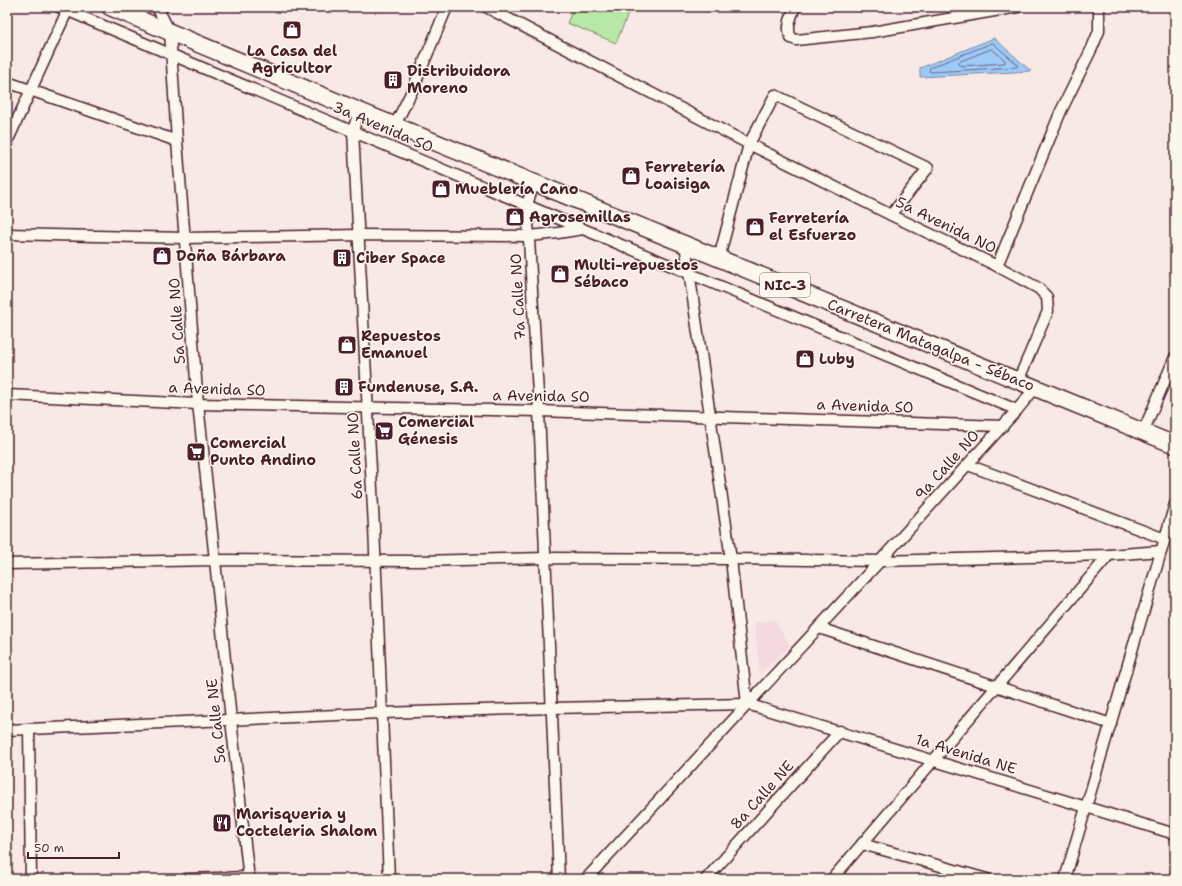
<svg xmlns="http://www.w3.org/2000/svg" width="1182" height="886" viewBox="0 0 1182 886" font-family="'Shantell Sans',sans-serif">
<rect width="100%" height="100%" fill="#f8e9e6"/>
<filter id="ink" filterUnits="userSpaceOnUse"><feTurbulence type="fractalNoise" baseFrequency=".025" numOctaves="2"/><feDisplacementMap in="SourceGraphic" scale="8" xChannelSelector="R" yChannelSelector="G"/><feConvolveMatrix kernelMatrix="1 2 1 2 8 2 1 2 1" color-interpolation-filters="sRGB"/></filter>
<g filter="url(#ink)">
<polygon fill="#f4d9de" points="775,620 790,646 760,674 755,623"/>
<polygon fill="#b7e8a7" stroke="#808469" points="574,7 631,7 616,43 567,23"/>
<polygon fill="#9ecaf8" stroke="#7c86a6" points="994,38 1031,71 920,77 920,68"/>
<g fill="none" stroke-linecap="round" stroke-linejoin="round">
<g stroke="#6c637d" stroke-width="1">
<polygon points="993,43 1017,64 1017,67 931,72 929,71 930,68"/>
<polygon points="992,49 1005,60 1005,63 960,66 959,64 959,62"/>
</g>
<g stroke="#4a1f2b" stroke-width="13">
<g id="minor">
<polyline points="59,7 583,229 1017,410"/>
<polyline points="157,7 170,32 177,141 198,404 215,560 231,720 249,879"/>
<polyline points="486,7 749,144 891,215 997,266 1038,288 1047,297 1048,311 1018,381"/>
<path d="M 795,7 C 791,18 786,27 791,38 L 796,40 L 872,32 L 1018,7"/>
<polyline points="7,82 177,141"/>
<polyline points="359,111 353,131 374,527 389,879"/>
<polyline points="395,125 412,91 447,7"/>
<polyline points="7,142 69,7"/>
<polyline points="534,182 527,205 539,411 559,879"/>
<polyline points="7,234 185,238 358,235 530,236 558,233 583,229"/>
<polyline points="685,244 731,559 747,704"/>
<polyline points="719,258 749,144 775,95 928,168 891,215"/>
<polyline points="997,266 1061,111 1092,48 1099,31 1099,7"/>
<polyline points="7,395 198,404 539,411 1003,426"/>
<polyline points="1143,432 1175,357"/>
<polyline points="968,465 1165,539"/>
<polyline points="7,564 215,560 418,561 546,558 731,559 880,561 1109,555 1161,551"/>
<polyline points="819,628 1111,724"/>
<polyline points="29,729 31,879"/>
<polyline points="7,730 381,713 552,708 747,704 1175,834"/>
<polyline points="862,844 987,879"/>
<polyline points="186,879 249,877"/>
<polyline points="586,879 880,561 1017,410 1035,388"/>
<polyline points="706,879 840,731"/>
<polyline points="832,879 1109,555"/>
<polyline points="1065,879 1175,504"/>
<polyline points="1174,879 1175,876"/>
</g>
</g>
<g stroke="#4a1f2b" stroke-width="19">
<polyline id="primary" points="110,7 359,111 1175,445"/>
</g>
<use href="#minor" stroke="#fbf7ec" stroke-width="10"/>
<use href="#primary" stroke="#fbf7ec" stroke-width="16"/>
</g>
</g>
<defs>
<g id="shop-square" transform="scale(1)"><rect x="-9" y="-9" width="18" height="18" rx="4" fill="#4a1f2b" stroke="#fbf7ec"/><path d="M-5-2.5h2.3a2.7 3.5 0 0 1 5.4 0H5L5.5 6h-11ZM-1.5-2.5h3a1.5 2.3 0 0 0-3 0Z" fill="#fff"/></g>
<g id="building-square" transform="scale(1)"><rect x="-9" y="-9" width="18" height="18" rx="4" fill="#4a1f2b" stroke="#fbf7ec"/><path d="M-4-6H4V6H1V3H-1V6H-4ZM-2.5-4.3h1.7v1.8h-1.7ZM.8-4.3h1.7v1.8H.8ZM-2.5-1h1.7V.8h-1.7ZM.8-1h1.7V.8H.8Z" fill="#fff"/></g>
<g id="supermarket-square" transform="scale(1)"><rect x="-9" y="-9" width="18" height="18" rx="4" fill="#4a1f2b" stroke="#fbf7ec"/><path d="M-6-5.5h2.5l.6 2H6L4.5 2H-2.5L-4.4-4H-6ZM-1.5 3.2a1.3 1.3 0 1 0 .1 0ZM3 3.2a1.3 1.3 0 1 0 .1 0Z" fill="#fff"/></g>
<g id="restaurant-square" transform="scale(1)"><rect x="-9" y="-9" width="18" height="18" rx="4" fill="#4a1f2b" stroke="#fbf7ec"/><path d="M-5-6h1v4h1v-4h1v4h1v-4h1v5L-1.5 .5V6h-2V.5L-5-1ZM5-6V6H3V1.5H1.5Q1.5-4 5-6Z" fill="#fff"/></g>
</defs>
<g fill-rule="evenodd">
<use href="#shop-square" x="292" y="30"/>
<use href="#building-square" x="393" y="80"/>
<use href="#shop-square" x="631" y="176"/>
<use href="#shop-square" x="441" y="189"/>
<use href="#shop-square" x="515" y="217"/>
<use href="#shop-square" x="755" y="227"/>
<use href="#shop-square" x="162" y="256"/>
<use href="#building-square" x="342" y="258"/>
<use href="#shop-square" x="560" y="274"/>
<use href="#shop-square" x="347" y="345"/>
<use href="#shop-square" x="805" y="359"/>
<use href="#building-square" x="344" y="387"/>
<use href="#supermarket-square" x="384" y="431"/>
<use href="#supermarket-square" x="196" y="452"/>
<use href="#restaurant-square" x="222" y="823"/>
</g>
<g text-anchor="middle" dominant-baseline="central" stroke-width="3" stroke-linejoin="round" paint-order="stroke">
<rect fill="#fbf7ec" stroke="#7f6065" stroke-width="1" x="760" y="273" width="50" height="24" rx="3"/>
<g font-size="14" font-weight="bold" fill="#4a1f2b">
<text x="785" y="285">NIC-3</text>
</g>
<g font-size="15" font-weight="bold" fill="#4a1f2b" stroke="#fbf7ec" text-anchor="start">
<text x="292" y="51" text-anchor="middle">La Casa del<tspan x="292" dy="17">Agricultor</tspan></text>
<text x="407" y="71">Distribuidora<tspan x="407" dy="17">Moreno</tspan></text>
<text x="645" y="167">Ferretería<tspan x="645" dy="17">Loaisiga</tspan></text>
<text x="455" y="189">Mueblería Cano</text>
<text x="529" y="217">Agrosemillas</text>
<text x="769" y="218">Ferretería<tspan x="769" dy="17">el Esfuerzo</tspan></text>
<text x="176" y="256">Doña Bárbara</text>
<text x="356" y="258">Ciber Space</text>
<text x="574" y="265">Multi-repuestos<tspan x="574" dy="17">Sébaco</tspan></text>
<text x="361" y="336">Repuestos<tspan x="361" dy="17">Emanuel</tspan></text>
<text x="819" y="359">Luby</text>
<text x="358" y="387">Fundenuse, S.A.</text>
<text x="398" y="422">Comercial<tspan x="398" dy="17">Génesis</tspan></text>
<text x="210" y="443">Comercial<tspan x="210" dy="17">Punto Andino</tspan></text>
<text x="236" y="814">Marisqueria y<tspan x="236" dy="17">Cocteleria Shalom</tspan></text>
</g>
<g font-size="15" fill="#4a1f2b" stroke="#fbf7ec">
<text transform="translate(383 127) rotate(23)">3a Avenida SO</text>
<text transform="translate(946 225) rotate(26)">5a Avenida NO</text>
<text transform="translate(518 297) rotate(-93)">7a Calle NO</text>
<text transform="translate(177 321) rotate(-94)">5a Calle NO</text>
<text transform="translate(931 345) rotate(22)">Carretera Matagalpa - Sébaco</text>
<text transform="translate(217 389) rotate(2)">a Avenida SO</text>
<text transform="translate(541 396) rotate(1)">a Avenida SO</text>
<text transform="translate(865 406) rotate(2)">a Avenida SO</text>
<text transform="translate(355 456) rotate(-93)">6a Calle NO</text>
<text transform="translate(947 465) rotate(-48)">9a Calle NO</text>
<text transform="translate(216 721) rotate(-96)">5a Calle NE</text>
<text transform="translate(966 754) rotate(17)">1a Avenida NE</text>
<text transform="translate(762 795) rotate(-48)">8a Calle NE</text>
</g>
</g>
<rect width="1182" height="886" fill="none" stroke="#fbf7ec" stroke-width="24"/>
<rect x="12" y="12" width="1158" height="862" fill="none" stroke="#4a1f2b" stroke-width="1.5" filter="url(#ink)"/>
<path d="M28 852v6h91v-6" fill="none" stroke="#4a1f2b" stroke-width="2"/>
<text x="34" y="852" font-size="12" fill="#4a1f2b" stroke="#fbf7ec" stroke-width="3" paint-order="stroke">50 m</text>
</svg>
